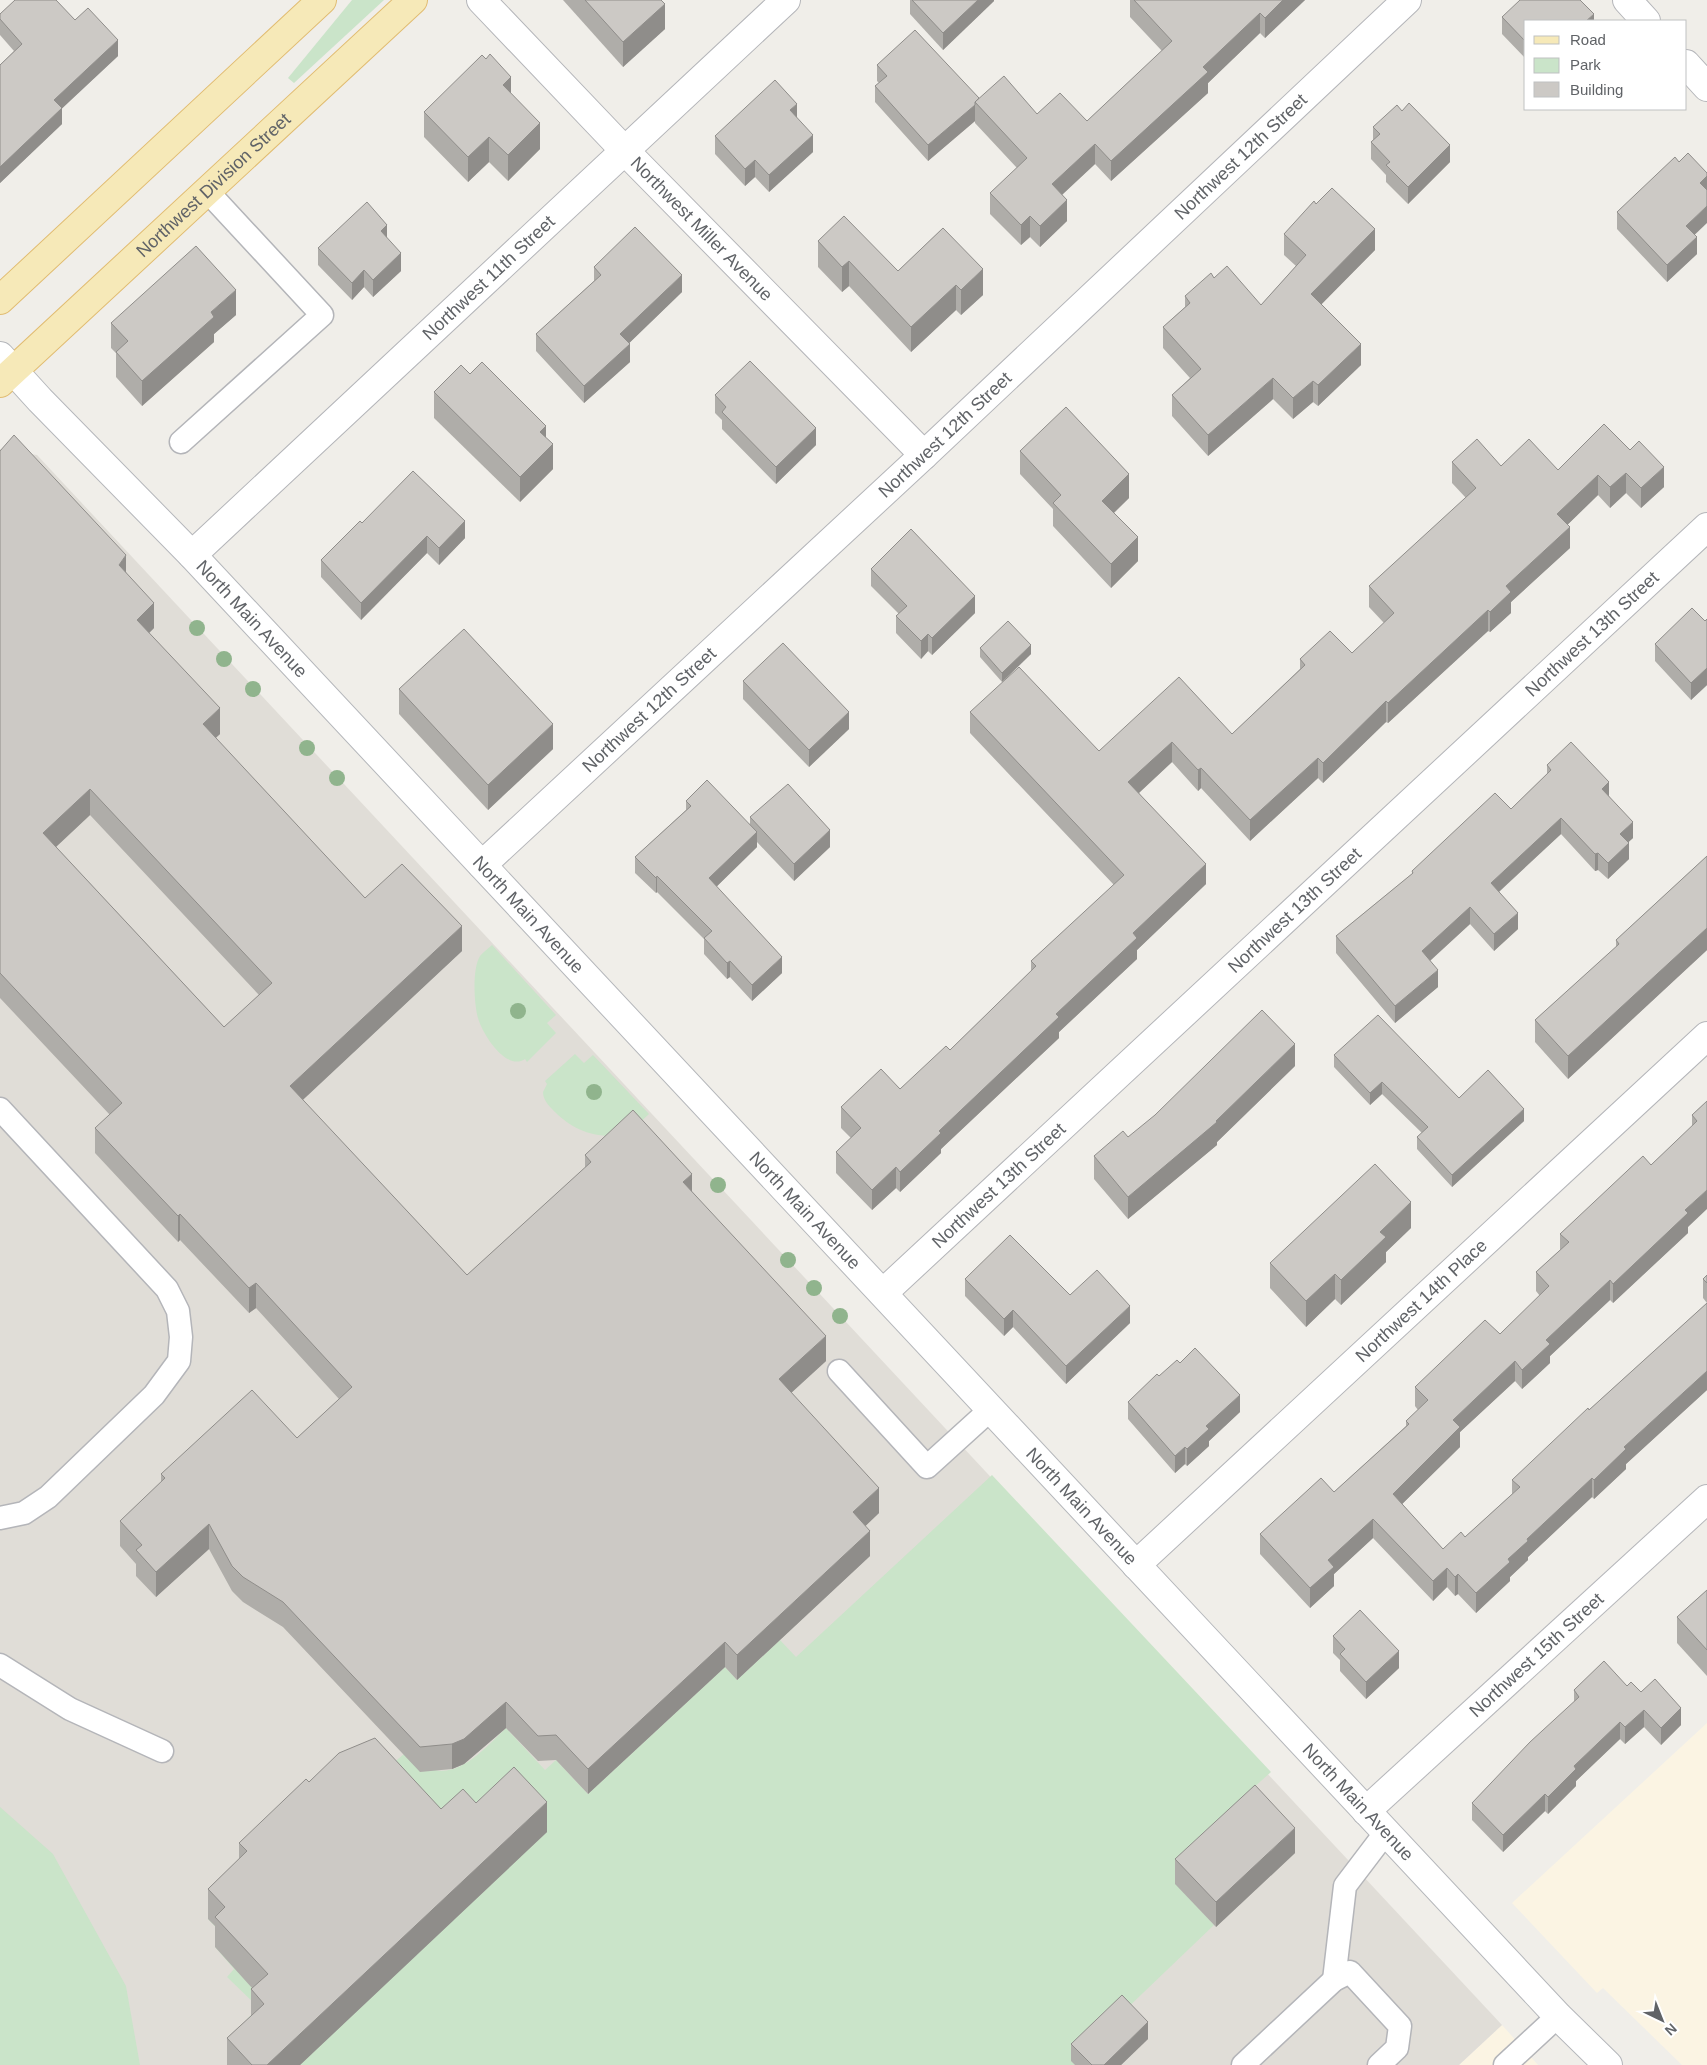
<svg xmlns="http://www.w3.org/2000/svg" width="1707" height="2065" viewBox="0 0 1707 2065" font-family="Helvetica,sans-serif">
<rect width="100%" height="100%" fill="#f0eee9"/>
<g fill="#fbf4e3">
<polygon points="1707,1723 1707,2065 1682,2065 1603,1988 1597,1993 1512,1903"/>
<polygon points="1502,2025 1538,2065 1459,2065"/>
</g>
<polygon fill="#e0ddd7" points="0,449 37,455 1502,2025 1459,2065 0,2065"/>
<g fill="#cae4c9">
<polygon points="352,0 384,0 294,83 288,78"/>
<path d="M 492,945 L 556,1015 L 547,1023 L 556,1033 L 527,1062 L 525,1059 C 506,1072 482,1033 478,1018 C 474,1004 472,969 480,956 C 483,952 488,949 492,945 Z"/>
<path d="M 575,1054 L 584,1063 L 593,1055 L 649,1114 L 625,1136 C 597,1138 575,1132 555,1112 C 549,1106 543,1100 543,1092 L 547,1084 L 545,1081 Z"/>
<path d="M 992,1475 L 1271,1772 L 1241,1799 L 1176,1884 L 1214,1925 L 1072,2061 L 1075,2065 L 231,2065 L 247,2050 L 247,2019 L 259,2008 L 227,1977 L 234,1969 L 215,1947 L 225,1937 L 208,1919 L 404,1754 C 412,1759 422,1766 431,1769 C 460,1779 488,1745 506,1728 L 545,1770 L 556,1760 L 588,1794 L 725,1667 L 737,1680 L 780,1640 L 796,1657 Z"/>
<polygon points="0,1807 53,1854 126,1986 140,2065 0,2065"/>
</g>
<g fill="none" stroke-linecap="round" stroke-linejoin="round">
<g stroke="#b4b5b9" stroke-width="25">
<g id="lane">
<polyline points="181,442 322,315 207,191"/>
<polyline points="0,1109 167,1289 178,1311 181,1337 179,1361 154,1395 48,1497 24,1513 0,1518"/>
<polyline points="839,1371 927,1467 991,1409"/>
<polyline points="0,1665 70,1709 162,1751"/>
<polyline points="1334,1980 1345,1886 1386,1832"/>
<polyline points="1243,2065 1334,1980 1350,1972 1400,2026 1397,2048 1379,2065"/>
<polyline points="1505,2065 1558,2016"/>
</g>
</g>
<g stroke="#b4b5b9" stroke-width="30">
<g id="street">
<path id="s1" d="M 481,0 L 625,151 L 924,455"/>
<polyline points="1627,0 1646,21"/>
<polyline points="1686,64 1707,87"/>
<path id="s2" d="M 192,555 L 786,0"/>
<path id="s3" d="M 482,865 L 924,455 L 1407,0"/>
<path id="s4" d="M 883,1293 L 1707,527"/>
<path id="s5" d="M 1136,1565 L 1707,1036"/>
<path id="s6" d="M 1366,1811 L 1707,1499"/>
</g>
</g>
<g stroke="#b5b7bb" stroke-width="30">
<g id="secondary">
<path id="s7" d="M 0,356 L 40,400 L 192,555 L 1558,2016 L 1608,2065"/>
</g>
</g>
<g stroke="#e1bc71" stroke-width="30">
<g id="primary">
<polyline points="0,300 322,0"/>
<path id="s8" d="M 0,383 L 413,0"/>
</g>
</g>
<use href="#lane" stroke="#fff" stroke-width="22"/>
<use href="#street" stroke="#fff" stroke-width="28"/>
<use href="#secondary" stroke="#fff" stroke-width="28"/>
<use href="#primary" stroke="#f6e9b8" stroke-width="28"/>
</g>
<g fill="#90b48d">
<circle cx="197" cy="628" r="8"/>
<circle cx="224" cy="659" r="8"/>
<circle cx="253" cy="689" r="8"/>
<circle cx="307" cy="748" r="8"/>
<circle cx="337" cy="778" r="8"/>
<circle cx="518" cy="1011" r="8"/>
<circle cx="594" cy="1092" r="8"/>
<circle cx="718" cy="1185" r="8"/>
<circle cx="788" cy="1260" r="8"/>
<circle cx="814" cy="1288" r="8"/>
<circle cx="840" cy="1316" r="8"/>
</g>
<g fill="#afada9" fill-rule="evenodd">
<polygon points="563,0 661,0 665,29 623,67"/>
<polygon points="910,0 994,0 994,1 943,50 910,14"/>
<polygon points="1130,0 1305,0 1265,38 1260,33 1208,83 1208,93 1111,181 1095,164 1062,195 1067,221 1040,247 1030,237 1021,245 990,214 990,193 1017,168 975,123 975,121 928,161 875,102 875,86 879,83 877,81 877,65 979,98 1037,114 1087,121 1162,51 1130,17"/>
<polygon points="0,14 75,20 118,56 62,108 62,124 0,183 0,65 14,51 0,35"/>
<polygon points="1502,17 1594,21 1526,21 1526,59 1502,34"/>
<polygon points="511,94 540,149 508,181 489,162 468,182 424,137 424,112"/>
<polygon points="1402,111 1450,162 1408,204 1386,182 1386,175 1371,159 1371,142 1373,140 1373,127"/>
<polygon points="797,118 813,152 769,192 755,177 745,186 715,154 715,136"/>
<polygon points="1679,162 1695,235 1697,254 1667,282 1617,229 1617,212"/>
<polygon points="1316,204 1375,250 1321,304 1361,365 1318,406 1313,402 1293,419 1273,399 1208,456 1172,416 1172,395 1190,378 1163,348 1163,327 1185,307 1185,296 1214,278 1261,305 1296,266 1284,255 1284,234"/>
<polygon points="943,228 983,295 961,315 956,310 911,352 849,286 842,292 818,267 818,241 898,271"/>
<polygon points="387,238 401,271 373,297 364,287 352,300 318,265 318,248"/>
<polygon points="594,267 682,292 629,343 630,362 584,403 536,351 536,334 594,281"/>
<polygon points="236,315 214,334 214,342 142,406 116,377 116,353 111,348 111,323"/>
<polygon points="470,374 546,438 553,469 520,502 434,418 434,392"/>
<polygon points="715,395 816,445 776,484 722,429 722,420 715,413"/>
<polygon points="1604,424 1664,487 1641,508 1626,493 1610,508 1598,495 1567,525 1570,548 1511,602 1511,613 1490,632 1488,631 1388,723 1386,722 1323,783 1318,778 1250,841 1201,788 1198,791 1172,762 1139,793 1206,884 1137,950 1137,959 1059,1032 1059,1038 941,1149 941,1153 900,1192 896,1188 872,1210 836,1173 836,1152 851,1138 841,1128 841,1107 900,1089 950,1050 1031,971 1031,961 1114,885 970,733 970,712 1099,751 1232,734 1300,669 1300,659 1352,653 1384,623 1369,607 1369,586 1466,498 1452,483 1452,462 1558,470"/>
<path d="M 0,451 L 126,572 L 154,628 L 149,633 L 220,734 L 215,738 L 365,898 L 462,951 L 302,1100 L 467,1275 L 585,1168 L 585,1155 L 692,1192 L 826,1361 L 791,1393 L 879,1513 L 865,1526 L 870,1556 L 737,1680 L 725,1667 L 588,1794 L 556,1760 L 538,1761 L 506,1728 L 464,1764 L 452,1769 L 420,1772 L 283,1627 L 243,1602 L 232,1591 L 209,1549 L 156,1597 L 136,1576 L 136,1564 L 120,1546 L 120,1521 L 161,1482 L 161,1474 L 297,1438 L 339,1399 L 256,1308 L 249,1313 L 180,1240 L 178,1242 L 95,1153 L 95,1128 L 110,1115 L 0,998 ZM 90,815 L 259,995 L 224,1027 L 56,847 Z"/>
<polygon points="1020,451 1129,498 1114,513 1138,561 1111,588 1053,526 1053,509 1020,474"/>
<polygon points="362,523 465,538 439,565 427,553 361,620 321,577 321,560"/>
<polygon points="871,569 975,613 932,655 928,651 921,659 896,633 896,616 899,614 871,586"/>
<polygon points="1707,619 1707,685 1691,700 1655,661 1655,644 1705,621"/>
<polygon points="980,648 1031,654 1002,682 980,657"/>
<polygon points="743,681 849,729 809,767 743,699"/>
<polygon points="399,689 553,749 488,810 399,714"/>
<polygon points="1547,765 1609,796 1633,838 1628,842 1629,859 1608,879 1598,870 1595,871 1561,834 1499,892 1518,929 1494,951 1470,924 1430,961 1438,987 1395,1023 1336,953 1336,936 1412,874 1412,871 1511,809 1547,774"/>
<polygon points="686,801 750,824 750,817 830,847 794,881 757,842 757,847 716,887 782,973 752,1001 730,977 727,979 704,954 704,939 657,892 656,893 635,873 635,857 686,810"/>
<polygon points="1707,856 1707,950 1568,1079 1535,1042 1535,1020 1616,947 1616,940"/>
<polygon points="1334,1055 1459,1098 1524,1121 1452,1187 1417,1149 1417,1137 1422,1133 1382,1094 1370,1105 1334,1067"/>
<polygon points="1295,1066 1217,1142 1217,1145 1128,1219 1094,1179 1094,1156 1128,1137"/>
<polygon points="1707,1101 1688,1227 1688,1233 1613,1303 1610,1300 1550,1356 1550,1363 1522,1389 1515,1381 1460,1432 1460,1447 1402,1504 1443,1549 1465,1537 1512,1494 1512,1480 1707,1303 1707,1390 1626,1464 1626,1469 1594,1499 1592,1497 1528,1557 1528,1560 1510,1577 1510,1581 1476,1613 1458,1594 1455,1596 1447,1587 1433,1601 1373,1538 1334,1574 1334,1586 1310,1608 1260,1554 1260,1534 1334,1492 1406,1426 1406,1421 1418,1410 1415,1406 1415,1387 1500,1334 1540,1296 1536,1291 1536,1272 1560,1250 1560,1234 1651,1165 1692,1127 1692,1115"/>
<polygon points="1411,1228 1386,1252 1386,1262 1341,1305 1335,1299 1306,1327 1270,1288 1270,1263"/>
<polygon points="1707,1275 1707,1303 1703,1298 1703,1279"/>
<polygon points="965,1279 1070,1295 1130,1323 1066,1384 1013,1327 1004,1336 965,1296"/>
<polygon points="1180,1363 1240,1412 1209,1441 1209,1446 1187,1466 1185,1464 1175,1473 1128,1419 1128,1402 1159,1376"/>
<polygon points="1707,1590 1707,1676 1677,1643 1677,1617"/>
<polygon points="1333,1636 1399,1668 1366,1699 1340,1671 1340,1660 1333,1653"/>
<polygon points="1627,1686 1641,1692 1681,1725 1661,1745 1644,1727 1625,1744 1620,1739 1576,1781 1576,1786 1548,1814 1545,1811 1503,1852 1472,1820 1472,1803 1574,1702 1574,1690"/>
<polygon points="309,1782 441,1809 476,1803 547,1832 300,2065 227,2065 227,2038 251,2016 251,1989 252,1988 215,1947 215,1926 208,1919 208,1889 239,1859 239,1843"/>
<polygon points="1295,1853 1216,1927 1175,1884 1175,1859"/>
<polygon points="1148,2039 1121,2065 1075,2065 1071,2061 1071,2044"/>
</g>
<g fill="#8f8d8a">
<polygon points="978,0 994,0 994,1 943,50 943,33"/>
<polygon points="1283,0 1305,0 1265,38 1265,18"/>
<polygon points="665,4 665,29 623,67 623,42"/>
<polygon points="1260,13 1260,33 1208,83 1208,93 1111,181 1111,161 1203,67"/>
<polygon points="1594,14 1594,21 1586,21"/>
<polygon points="118,40 118,56 54,116 54,100"/>
<polygon points="511,77 511,102 503,85"/>
<polygon points="797,104 797,121 790,110"/>
<polygon points="975,105 975,121 928,161 928,145"/>
<polygon points="62,108 62,124 0,183 0,167"/>
<polygon points="540,123 540,149 508,181 508,155"/>
<polygon points="813,135 813,152 769,192 769,175"/>
<polygon points="489,137 489,162 468,182 468,157"/>
<polygon points="1095,144 1095,164 1052,204 1052,184"/>
<polygon points="1450,145 1450,162 1408,204 1408,187"/>
<polygon points="755,160 755,177 745,186 745,169"/>
<polygon points="1707,176 1707,193 1700,183"/>
<polygon points="1067,200 1067,221 1040,247 1040,226"/>
<polygon points="1707,206 1707,223 1686,243 1686,226"/>
<polygon points="1030,216 1030,237 1021,245 1021,225"/>
<polygon points="387,225 387,242 381,231"/>
<polygon points="1375,229 1375,250 1311,315 1311,294"/>
<polygon points="1697,237 1697,254 1667,282 1667,265"/>
<polygon points="401,253 401,271 373,297 373,280"/>
<polygon points="849,261 849,286 842,292 842,267"/>
<polygon points="983,269 983,295 961,315 961,290"/>
<polygon points="364,270 364,287 352,300 352,283"/>
<polygon points="682,275 682,292 620,352 620,334"/>
<polygon points="956,285 956,310 911,352 911,327"/>
<polygon points="236,290 236,315 214,334 214,342 142,406 142,381 211,312"/>
<polygon points="630,344 630,362 584,403 584,386"/>
<polygon points="1361,344 1361,365 1318,406 1318,385"/>
<polygon points="1273,378 1273,399 1208,456 1208,435"/>
<polygon points="1313,381 1313,402 1293,419 1293,398"/>
<polygon points="546,426 546,450 553,444 553,469 520,502 520,477 540,432"/>
<polygon points="816,428 816,445 776,484 776,467"/>
<polygon points="1664,467 1664,487 1641,508 1641,488"/>
<polygon points="1626,473 1626,493 1610,508 1610,487"/>
<polygon points="1129,474 1129,498 1102,524 1102,501"/>
<polygon points="1598,475 1598,495 1557,535 1557,514"/>
<polygon points="465,521 465,538 439,565 439,548"/>
<polygon points="1570,527 1570,548 1511,602 1511,613 1490,632 1490,612 1506,586"/>
<polygon points="427,536 427,553 361,620 361,603"/>
<polygon points="1138,537 1138,561 1111,588 1111,564"/>
<polygon points="126,555 126,580 119,565"/>
<polygon points="975,596 975,613 932,655 932,638"/>
<polygon points="154,603 154,628 137,645 137,620"/>
<polygon points="1488,610 1488,631 1388,723 1388,703"/>
<polygon points="928,634 928,651 921,659 921,641"/>
<polygon points="1031,645 1031,654 1002,682 1002,673"/>
<polygon points="1707,668 1707,685 1691,700 1691,683"/>
<polygon points="1386,701 1386,722 1323,783 1323,763"/>
<polygon points="220,708 220,734 203,750 203,724"/>
<polygon points="849,712 849,729 809,767 809,750"/>
<polygon points="553,724 553,749 488,810 488,785"/>
<polygon points="1172,742 1172,762 1128,803 1128,782"/>
<polygon points="1318,758 1318,778 1250,841 1250,820"/>
<polygon points="1201,768 1201,788 1198,791 1198,770"/>
<polygon points="1609,782 1609,798 1602,789"/>
<polygon points="90,789 90,815 43,859 43,833"/>
<polygon points="1561,818 1561,834 1491,899 1491,883"/>
<polygon points="1633,822 1633,838 1620,850 1620,834"/>
<polygon points="830,830 830,847 794,881 794,864"/>
<polygon points="757,832 757,847 709,894 709,878"/>
<polygon points="1629,843 1629,859 1608,879 1608,863"/>
<polygon points="1598,853 1598,870 1595,871 1595,854"/>
<polygon points="1206,864 1206,884 1137,950 1137,959 1059,1032 1059,1038 941,1149 941,1153 900,1192 900,1172 939,1131 1056,1014 1133,933"/>
<polygon points="657,876 657,892 656,893 656,878"/>
<polygon points="1470,907 1470,924 1422,968 1422,951"/>
<polygon points="1518,913 1518,929 1494,951 1494,934"/>
<polygon points="462,926 462,951 290,1112 290,1086"/>
<polygon points="1707,928 1707,950 1568,1079 1568,1056"/>
<polygon points="782,957 782,973 752,1001 752,985"/>
<polygon points="730,961 730,977 727,979 727,963"/>
<polygon points="1438,970 1438,987 1395,1023 1395,1006"/>
<polygon points="1295,1044 1295,1066 1217,1142 1217,1145 1128,1219 1128,1197 1216,1121"/>
<polygon points="1382,1082 1382,1094 1370,1105 1370,1093"/>
<polygon points="1524,1109 1524,1121 1452,1187 1452,1175"/>
<polygon points="896,1167 896,1188 872,1210 872,1190"/>
<polygon points="692,1174 692,1199 683,1182"/>
<polygon points="1707,1190 1707,1209 1688,1227 1688,1233 1613,1303 1613,1284 1685,1210"/>
<polygon points="1411,1202 1411,1228 1386,1252 1386,1262 1341,1305 1341,1280 1380,1232"/>
<polygon points="180,1214 180,1240 178,1242 178,1216"/>
<polygon points="1335,1274 1335,1299 1306,1327 1306,1301"/>
<polygon points="1610,1280 1610,1300 1550,1356 1550,1363 1522,1389 1522,1370 1546,1340"/>
<polygon points="256,1283 256,1308 249,1313 249,1288"/>
<polygon points="1130,1306 1130,1323 1066,1384 1066,1366"/>
<polygon points="1013,1310 1013,1327 1004,1336 1004,1319"/>
<polygon points="826,1336 826,1361 779,1404 779,1379"/>
<polygon points="1515,1361 1515,1381 1460,1432 1460,1447 1393,1513 1393,1494 1453,1420"/>
<polygon points="1707,1371 1707,1390 1626,1464 1626,1469 1594,1499 1594,1480 1624,1447"/>
<polygon points="1240,1395 1240,1412 1209,1441 1209,1446 1187,1466 1187,1449 1206,1426"/>
<polygon points="1185,1447 1185,1464 1175,1473 1175,1456"/>
<polygon points="1592,1478 1592,1497 1528,1557 1528,1560 1510,1577 1510,1581 1476,1613 1476,1593 1527,1539"/>
<polygon points="879,1488 879,1513 853,1538 853,1512"/>
<polygon points="1373,1519 1373,1538 1334,1574 1334,1586 1310,1608 1310,1588 1328,1560"/>
<polygon points="209,1524 209,1549 156,1597 156,1572"/>
<polygon points="870,1531 870,1556 737,1680 737,1655"/>
<polygon points="1447,1568 1447,1587 1433,1601 1433,1581"/>
<polygon points="1458,1574 1458,1594 1455,1596 1455,1577"/>
<polygon points="725,1642 725,1667 588,1794 588,1769"/>
<polygon points="1399,1651 1399,1668 1366,1699 1366,1682"/>
<polygon points="506,1702 506,1728 464,1764 452,1769 452,1744"/>
<polygon points="1681,1708 1681,1725 1661,1745 1661,1728"/>
<polygon points="1644,1710 1644,1727 1625,1744 1625,1727"/>
<polygon points="1620,1722 1620,1739 1576,1781 1576,1786 1548,1814 1548,1797 1574,1766"/>
<polygon points="1545,1794 1545,1811 1503,1852 1503,1835"/>
<polygon points="547,1802 547,1832 300,2065 267,2065"/>
<polygon points="1295,1828 1295,1853 1216,1927 1216,1902"/>
<polygon points="1148,2022 1148,2039 1121,2065 1104,2065"/>
</g>
<g fill="#ccc9c5" stroke="#8f8d8a" fill-rule="evenodd">
<polygon points="15,0 56,0 75,20 88,8 118,40 54,100 62,108 0,167 0,65 22,44 0,19 0,14"/>
<polygon points="585,0 661,0 665,4 623,42"/>
<polygon points="912,0 978,0 943,33"/>
<polygon points="1134,0 1283,0 1265,18 1260,13 1203,67 1208,72 1111,161 1095,144 1052,184 1067,200 1040,226 1030,216 1021,225 990,193 1027,158 975,102 1004,76 1037,114 1060,93 1087,121 1172,41"/>
<polygon points="1520,0 1580,0 1594,14 1586,21 1526,21 1526,42 1502,17"/>
<polygon points="915,30 979,98 975,102 975,105 928,145 875,86 887,76 877,65"/>
<polygon points="490,54 511,77 503,85 540,123 508,155 489,137 468,157 424,112 482,55 486,59"/>
<polygon points="775,80 797,104 790,110 813,135 769,175 755,160 745,169 715,136"/>
<polygon points="1409,103 1450,145 1408,187 1386,165 1390,162 1371,142 1380,134 1373,127 1397,105 1402,111"/>
<polygon points="1688,153 1707,173 1707,176 1700,183 1707,190 1707,206 1686,226 1697,237 1667,265 1617,212 1675,157 1679,162"/>
<polygon points="1332,188 1375,229 1311,294 1361,344 1318,385 1313,381 1293,398 1273,378 1208,435 1172,395 1201,369 1163,327 1190,303 1185,296 1211,273 1214,278 1227,266 1261,305 1306,255 1284,234 1314,201 1316,204"/>
<polygon points="367,202 387,225 381,231 401,253 373,280 364,270 352,283 318,248"/>
<polygon points="844,216 898,271 943,228 983,269 961,290 956,285 911,327 849,261 842,267 818,241"/>
<polygon points="635,227 682,275 620,334 630,344 584,386 536,334 601,275 594,267"/>
<polygon points="196,246 236,290 211,312 214,317 142,381 116,352 128,341 111,323"/>
<polygon points="750,361 816,428 776,467 722,412 726,407 715,395"/>
<polygon points="482,362 546,426 540,432 553,444 520,477 434,392 461,365 470,374"/>
<polygon points="1066,407 1129,474 1102,501 1138,537 1111,564 1053,503 1061,495 1020,451"/>
<polygon points="1604,424 1630,450 1639,441 1664,467 1641,488 1626,473 1610,487 1598,475 1557,514 1570,527 1506,586 1511,592 1490,612 1488,610 1388,703 1386,701 1323,763 1318,758 1250,820 1201,768 1198,770 1172,742 1128,782 1206,864 1133,933 1137,938 1056,1014 1059,1017 939,1131 941,1133 900,1172 896,1167 872,1190 836,1152 861,1128 841,1107 881,1069 900,1089 946,1046 950,1050 1036,966 1031,961 1124,875 970,712 1019,667 1099,751 1179,677 1232,734 1305,665 1300,659 1330,631 1352,653 1394,613 1369,586 1476,488 1452,462 1477,439 1501,466 1529,439 1558,470"/>
<path d="M 14,435 L 126,555 L 119,565 L 154,603 L 137,620 L 220,708 L 203,724 L 365,898 L 402,864 L 462,926 L 290,1086 L 467,1275 L 591,1162 L 585,1155 L 633,1110 L 692,1174 L 683,1182 L 826,1336 L 779,1379 L 879,1488 L 853,1512 L 870,1531 L 737,1655 L 725,1642 L 588,1769 L 556,1735 L 538,1736 L 506,1702 L 464,1739 L 452,1744 L 420,1747 L 283,1602 L 243,1577 L 232,1566 L 209,1524 L 156,1572 L 136,1550 L 142,1545 L 120,1521 L 165,1478 L 161,1474 L 252,1390 L 297,1438 L 352,1387 L 256,1283 L 249,1288 L 180,1214 L 178,1216 L 95,1128 L 122,1103 L 0,973 L 0,451 ZM 90,789 L 272,983 L 224,1027 L 43,833 Z"/>
<polygon points="413,471 465,521 439,548 427,536 361,603 321,560 360,521 362,523"/>
<polygon points="911,529 975,596 932,638 928,634 921,641 896,616 907,606 871,569"/>
<polygon points="1692,608 1705,621 1707,619 1707,668 1691,683 1655,644"/>
<polygon points="1008,621 1031,645 1002,673 980,648"/>
<polygon points="464,629 553,724 488,785 399,689"/>
<polygon points="783,643 849,712 809,750 743,681"/>
<polygon points="1571,742 1609,782 1602,789 1633,822 1620,834 1629,843 1608,863 1598,853 1595,854 1561,818 1491,883 1518,913 1494,934 1470,907 1422,951 1438,970 1395,1006 1336,936 1413,873 1412,871 1495,793 1511,809 1551,770 1547,765"/>
<polygon points="707,780 757,832 709,878 782,957 752,985 730,961 727,963 704,938 712,931 657,876 656,878 635,857 691,806 686,801"/>
<polygon points="788,784 830,830 794,864 750,817"/>
<polygon points="1707,856 1707,928 1568,1056 1535,1020 1619,944 1616,940"/>
<polygon points="1262,1010 1295,1044 1216,1121 1217,1122 1128,1197 1094,1156 1123,1131 1128,1137 1155,1115"/>
<polygon points="1378,1015 1459,1098 1488,1070 1524,1109 1452,1175 1417,1137 1428,1127 1382,1082 1370,1093 1334,1055"/>
<polygon points="1707,1101 1707,1190 1685,1210 1688,1213 1613,1284 1610,1280 1546,1340 1550,1344 1522,1370 1515,1361 1453,1420 1460,1427 1393,1494 1443,1549 1461,1532 1465,1537 1520,1487 1512,1480 1588,1408 1589,1410 1707,1303 1707,1371 1624,1447 1626,1449 1594,1480 1592,1478 1527,1539 1528,1541 1508,1559 1510,1562 1476,1593 1458,1574 1455,1577 1447,1568 1433,1581 1373,1519 1328,1560 1334,1567 1310,1588 1260,1534 1321,1478 1334,1492 1409,1424 1406,1421 1428,1400 1415,1387 1485,1320 1500,1334 1549,1286 1536,1272 1569,1242 1560,1234 1643,1156 1651,1165 1697,1121 1692,1115"/>
<polygon points="1375,1164 1411,1202 1380,1232 1386,1237 1341,1280 1335,1274 1306,1301 1270,1263"/>
<polygon points="1010,1235 1070,1295 1097,1270 1130,1306 1066,1366 1013,1310 1004,1319 965,1279"/>
<polygon points="1707,1275 1707,1283 1703,1279"/>
<polygon points="1195,1348 1240,1395 1206,1426 1209,1429 1187,1449 1185,1447 1175,1456 1128,1402 1157,1374 1159,1376 1177,1360 1180,1363"/>
<polygon points="1707,1590 1707,1650 1677,1617"/>
<polygon points="1360,1610 1399,1651 1366,1682 1340,1654 1345,1649 1333,1636"/>
<polygon points="1604,1661 1627,1686 1631,1682 1641,1692 1655,1679 1681,1708 1661,1728 1644,1710 1625,1727 1620,1722 1574,1766 1576,1769 1548,1797 1545,1794 1503,1835 1472,1803 1530,1742 1579,1697 1574,1690"/>
<polygon points="375,1738 441,1809 463,1789 476,1803 514,1767 547,1802 267,2065 252,2065 227,2038 264,2004 251,1989 268,1974 215,1917 225,1907 208,1889 247,1851 239,1843 306,1779 309,1782 339,1753"/>
<polygon points="1255,1785 1295,1828 1216,1902 1175,1859"/>
<polygon points="1122,1995 1148,2022 1104,2065 1092,2065 1071,2044"/>
</g>
<g text-anchor="middle" dominant-baseline="central" stroke-width="4" stroke-linejoin="round" paint-order="stroke">
<g font-size="18" fill="#606367" stroke="#fff">
<text stroke="none"><textPath href="#s3" startOffset="1038">Northwest 12th Street</textPath></text>
<text stroke="none"><textPath href="#s8" startOffset="291">Northwest Division Street</textPath></text>
<text stroke="none"><textPath href="#s1" startOffset="318">Northwest Miller Avenue</textPath></text>
<text stroke="none"><textPath href="#s2" startOffset="406">Northwest 11th Street</textPath></text>
<text stroke="none"><textPath href="#s3" startOffset="632">Northwest 12th Street</textPath></text>
<text stroke="none"><textPath href="#s7" startOffset="364">North Main Avenue</textPath></text>
<text stroke="none"><textPath href="#s4" startOffset="968">Northwest 13th Street</textPath></text>
<text stroke="none"><textPath href="#s3" startOffset="228">Northwest 12th Street</textPath></text>
<text stroke="none"><textPath href="#s4" startOffset="562">Northwest 13th Street</textPath></text>
<text stroke="none"><textPath href="#s7" startOffset="769">North Main Avenue</textPath></text>
<text stroke="none"><textPath href="#s4" startOffset="158">Northwest 13th Street</textPath></text>
<text stroke="none"><textPath href="#s7" startOffset="1174">North Main Avenue</textPath></text>
<text stroke="none"><textPath href="#s5" startOffset="389">Northwest 14th Place</textPath></text>
<text stroke="none"><textPath href="#s7" startOffset="1579">North Main Avenue</textPath></text>
<text stroke="none"><textPath href="#s6" startOffset="231">Northwest 15th Street</textPath></text>
<text stroke="none"><textPath href="#s7" startOffset="1984">North Main Avenue</textPath></text>
</g>
</g>
<rect x="1524" y="20" width="162" height="90" fill="#ffffff" stroke="#bfc1c2"/>
<rect x="1534" y="36" width="25" height="8" fill="#f6e9b8" stroke="#bfc1c2"/>
<text x="1570" y="45" font-size="15" fill="#606367">Road</text>
<rect x="1534" y="58" width="25" height="15" fill="#cae4c9" stroke="#bfc1c2"/>
<text x="1570" y="70" font-size="15" fill="#606367">Park</text>
<rect x="1534" y="82" width="25" height="15" fill="#ccc9c5" stroke="#bfc1c2"/>
<text x="1570" y="95" font-size="15" fill="#606367">Building</text>
<g transform="translate(1662 2020) rotate(137)" stroke="#ffffff" stroke-width="4" paint-order="stroke">
<path d="M0-4L9 19L0 12L-9 19Z" fill="#606367"/>
<text y="-8" font-size="14" font-weight="bold" text-anchor="middle" fill="#606367">N</text>
</g>
</svg>
